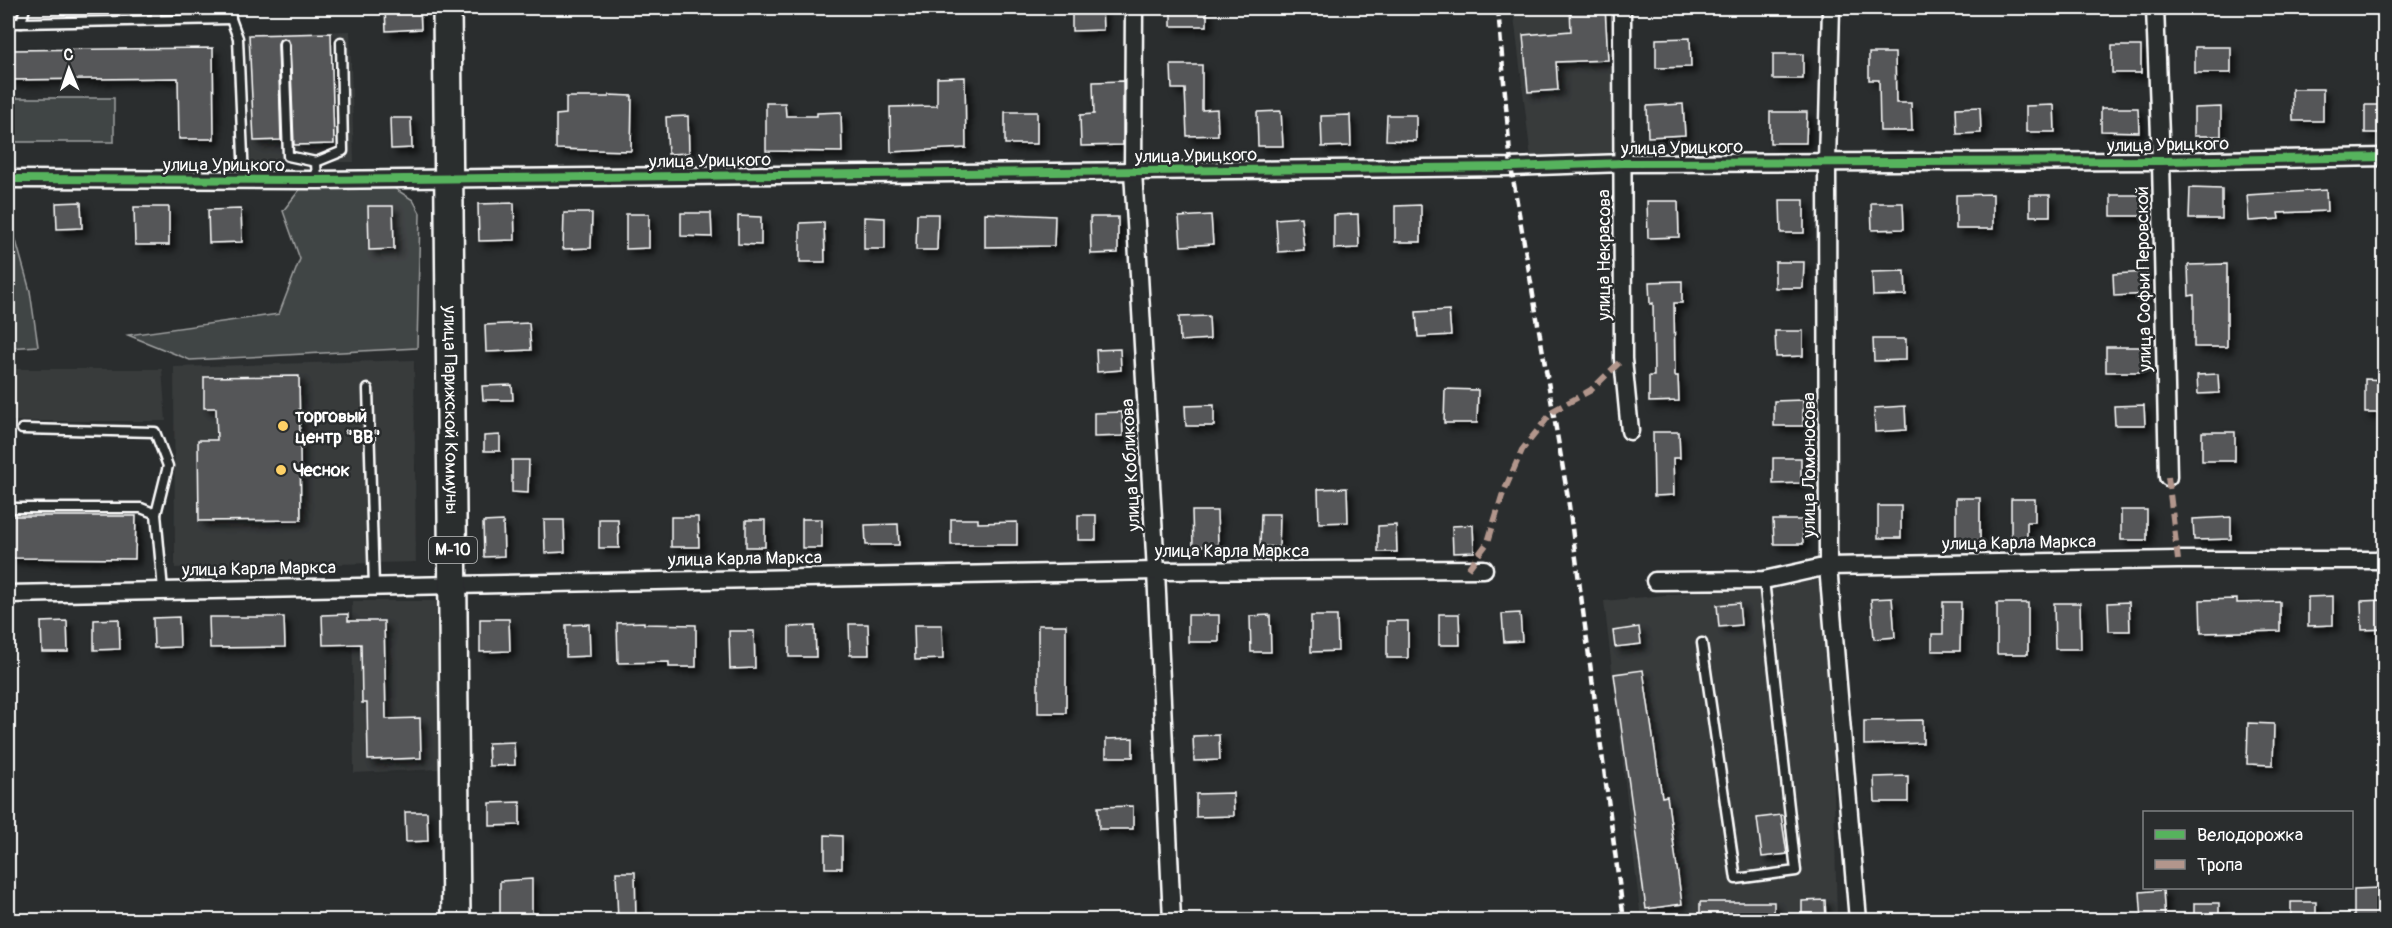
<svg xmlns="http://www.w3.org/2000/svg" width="2392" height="928" viewBox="0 0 2392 928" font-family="Pangolin,sans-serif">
<defs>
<filter id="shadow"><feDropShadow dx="5.5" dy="5.5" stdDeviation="3" flood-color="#0009"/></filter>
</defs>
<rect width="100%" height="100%" fill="#2a2d2e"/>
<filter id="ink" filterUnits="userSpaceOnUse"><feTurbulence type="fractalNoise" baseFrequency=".0167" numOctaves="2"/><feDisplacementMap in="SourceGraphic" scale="12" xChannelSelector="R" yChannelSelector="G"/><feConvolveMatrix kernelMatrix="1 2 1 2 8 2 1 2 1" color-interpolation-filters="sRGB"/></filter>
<g filter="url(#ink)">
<g fill="#373a3b">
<polygon points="1513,8 1616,8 1619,156 1531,159"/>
<polygon points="350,31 354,162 251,162 246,34"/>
<polygon points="414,360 416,562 175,568 174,367"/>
<polygon points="9,369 162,369 166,421 11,421"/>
<polygon points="1829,579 1837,920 1641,920 1604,601"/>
<polygon points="352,601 436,601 439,769 354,773"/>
</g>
<g fill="#414445" stroke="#a0a2a2" stroke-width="1.5">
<rect x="8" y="98" width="106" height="44"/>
<polygon points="301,188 394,188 413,200 420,213 417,348 190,360 128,335 279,314 300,259 283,211"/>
<polygon points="8,212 30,291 38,346 8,348"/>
</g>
<g fill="#555758" stroke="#fff" stroke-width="1.5" filter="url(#shadow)">
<polygon points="385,8 420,8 421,29 386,31"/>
<polygon points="1072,8 1102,8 1103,30 1072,31"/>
<rect x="1171" y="8" width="36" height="18"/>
<polygon points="1570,8 1605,8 1608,60 1556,62 1558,90 1528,92 1523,35 1571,31"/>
<polygon points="331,33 334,144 294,145 290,44 284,38 280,39 278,44 281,140 254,141 249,35"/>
<polygon points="1690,38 1691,67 1656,68 1656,39"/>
<rect x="2112" y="46" width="29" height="27"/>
<rect x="2195" y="47" width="36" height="26"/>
<polygon points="213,48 214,139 179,139 178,78 8,80 8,50"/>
<polygon points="1869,53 1895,53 1896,103 1911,103 1912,131 1880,131 1879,80 1869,80"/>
<rect x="1773" y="54" width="30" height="25"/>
<polygon points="1171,65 1202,65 1202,110 1217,109 1218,135 1187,136 1185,89 1172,89"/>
<polygon points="965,77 966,148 891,152 890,107 937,106 937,78"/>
<polygon points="1123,81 1123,145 1081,146 1080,115 1094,114 1093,82"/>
<polygon points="2292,89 2323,89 2323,121 2293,121"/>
<polygon points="609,95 632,96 631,151 556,149 556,115 566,114 566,97 609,97"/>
<polygon points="766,103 785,103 786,116 817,116 817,113 841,112 842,152 766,151"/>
<polygon points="1683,104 1685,135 1648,137 1647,106"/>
<polygon points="2054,105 2055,132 2026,132 2026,106"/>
<rect x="2365" y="105" width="20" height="28"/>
<polygon points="1980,107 1981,133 1957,134 1956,108"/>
<polygon points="2221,107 2221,136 2194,136 2194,108"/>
<polygon points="2101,108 2138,108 2139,132 2101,131"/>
<polygon points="1281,111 1283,146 1258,146 1257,112"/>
<rect x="1005" y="112" width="32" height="32"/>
<polygon points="1770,112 1807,112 1806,143 1770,143"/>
<polygon points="1350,115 1351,146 1322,147 1321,116"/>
<polygon points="1387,115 1416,115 1416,141 1386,140"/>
<polygon points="688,116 689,153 668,154 666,117"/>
<polygon points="390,118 411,118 412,148 391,149"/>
<polygon points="2190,188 2222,189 2222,219 2189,219"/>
<polygon points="2326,190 2327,211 2278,213 2279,219 2249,221 2247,195"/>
<polygon points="1993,194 1993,229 1956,229 1956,195"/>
<rect x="2030" y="195" width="20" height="21"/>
<rect x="2111" y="195" width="32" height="21"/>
<polygon points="1780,200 1804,200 1804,233 1781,233"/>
<polygon points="1647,201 1678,201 1679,237 1648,238"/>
<polygon points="81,202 82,228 57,229 56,203"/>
<polygon points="514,203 515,240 479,241 478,204"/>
<polygon points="1871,203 1903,203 1904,229 1872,230"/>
<polygon points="1421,205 1421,242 1395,242 1395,206"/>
<polygon points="368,206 393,206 394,249 369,250"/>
<polygon points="134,207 169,207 169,245 135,245"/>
<polygon points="241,209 242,242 209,243 208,210"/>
<polygon points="564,213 592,213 591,248 563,249"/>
<polygon points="681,213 711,213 712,237 681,236"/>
<polygon points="985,213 1055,216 1054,246 985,247"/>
<polygon points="626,214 649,214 649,248 626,249"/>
<polygon points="917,214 938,214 937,250 916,250"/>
<polygon points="1358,214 1359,248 1334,249 1334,215"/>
<polygon points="1211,215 1213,244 1181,246 1179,217"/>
<polygon points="738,216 761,217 761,245 738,244"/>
<polygon points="864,217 885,218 885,249 864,249"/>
<polygon points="1090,217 1118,217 1118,253 1091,254"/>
<polygon points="1301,217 1304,250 1278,252 1276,219"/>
<polygon points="824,222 825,262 800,262 800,223"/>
<polygon points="1775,262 1804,262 1803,288 1775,288"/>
<polygon points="2227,264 2227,347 2194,347 2194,295 2189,296 2188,265"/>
<polygon points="1905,271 1906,295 1873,296 1872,272"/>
<polygon points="2147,272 2148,294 2114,296 2113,274"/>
<polygon points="1682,281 1682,303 1674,303 1675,376 1678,376 1679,401 1649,402 1649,376 1654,376 1653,303 1650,304 1649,282"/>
<polygon points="1449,310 1451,335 1418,337 1416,312"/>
<polygon points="1209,316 1210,339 1180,341 1179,317"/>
<polygon points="529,323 531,350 486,352 485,325"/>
<polygon points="1775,331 1803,331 1803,356 1776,357"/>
<polygon points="1873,339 1906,339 1906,360 1874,361"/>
<rect x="2106" y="347" width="36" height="25"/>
<polygon points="1120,349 1121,370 1097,372 1096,350"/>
<polygon points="2218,374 2219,393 2198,394 2197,375"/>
<polygon points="299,376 301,520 199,521 198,440 217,440 216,408 204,408 204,377"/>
<polygon points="2365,379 2385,380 2385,413 2365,413"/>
<polygon points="512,385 513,400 483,400 482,386"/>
<polygon points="1445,389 1478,390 1477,423 1444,423"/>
<polygon points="1803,400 1803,426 1774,426 1774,401"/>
<polygon points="1214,405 1214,426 1186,426 1185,406"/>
<polygon points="2144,405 2145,425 2115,425 2114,406"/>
<polygon points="1905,406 1906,430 1875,432 1874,408"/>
<polygon points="1122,412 1123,436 1094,437 1094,413"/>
<polygon points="1653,432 1679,432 1680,458 1673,458 1674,495 1654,496"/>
<rect x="2202" y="432" width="33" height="29"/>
<polygon points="500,435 500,451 484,451 484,436"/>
<polygon points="1773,458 1801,458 1801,483 1773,484"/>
<polygon points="512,460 529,460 528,493 512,492"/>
<polygon points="1347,488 1348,522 1319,523 1318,489"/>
<rect x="1956" y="498" width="24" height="43"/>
<polygon points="2011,499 2035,499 2035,522 2027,522 2027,542 2011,542"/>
<rect x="1878" y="506" width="23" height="32"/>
<rect x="2121" y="510" width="26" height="30"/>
<polygon points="1192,511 1217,511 1218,546 1193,546"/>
<polygon points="1261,514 1280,514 1279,547 1260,546"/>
<rect x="1078" y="515" width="18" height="25"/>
<polygon points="8,516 136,516 135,559 8,558"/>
<polygon points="671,517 698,517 699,547 671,547"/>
<polygon points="2231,517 2231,539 2194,540 2193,519"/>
<polygon points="599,519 618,519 619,548 599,548"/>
<rect x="802" y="519" width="20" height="29"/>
<polygon points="951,519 978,519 978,523 1017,522 1017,545 951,545"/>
<polygon points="544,520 564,520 565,552 545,553"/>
<rect x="746" y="520" width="19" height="27"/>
<polygon points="1773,520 1802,520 1803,544 1774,544"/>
<polygon points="503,521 504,556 484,557 483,522"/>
<polygon points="898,524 899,545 866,545 865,525"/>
<polygon points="1396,525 1397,552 1378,552 1378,526"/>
<polygon points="1473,525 1474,552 1453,553 1452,526"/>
<polygon points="2333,596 2333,625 2308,626 2308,597"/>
<polygon points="1892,598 1895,637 1874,639 1871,599"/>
<polygon points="2237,599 2237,603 2280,602 2280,631 2201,633 2200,600"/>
<polygon points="2385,600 2385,629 2362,630 2361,601"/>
<polygon points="1943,602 1961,602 1960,651 1932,651 1932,634 1943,634"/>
<polygon points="2129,602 2130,631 2109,631 2108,603"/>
<polygon points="1739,603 1741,625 1719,627 1717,605"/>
<rect x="1997" y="603" width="31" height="51"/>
<polygon points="2054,603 2080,603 2081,649 2055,649"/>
<polygon points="1520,613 1522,641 1504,642 1502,614"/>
<polygon points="348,614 348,621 384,621 386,719 420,718 421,758 368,760 367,703 362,703 361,644 323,645 322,615"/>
<polygon points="1439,614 1459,614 1460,645 1439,645"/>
<rect x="1188" y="615" width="31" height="27"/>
<polygon points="1270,615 1271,652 1251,652 1250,616"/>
<polygon points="1311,616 1337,616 1338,651 1311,652"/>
<polygon points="179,617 180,647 154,648 153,618"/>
<polygon points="209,617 284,617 285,647 210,648"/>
<polygon points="119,619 120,649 94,650 94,620"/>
<polygon points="480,619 509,619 510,651 480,652"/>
<polygon points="67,621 68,652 42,652 41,622"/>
<rect x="1387" y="621" width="21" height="37"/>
<polygon points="644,622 644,624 696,625 696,667 669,667 669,662 618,663 617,623"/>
<polygon points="589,624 590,656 566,657 566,625"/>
<polygon points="849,624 868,624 869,655 850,655"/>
<polygon points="914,625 942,625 943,659 915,660"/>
<rect x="1038" y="625" width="28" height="88"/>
<polygon points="815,626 816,657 789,657 789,627"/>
<polygon points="1639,627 1641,644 1615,647 1613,631"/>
<polygon points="729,631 754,631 755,668 730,669"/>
<polygon points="1643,670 1662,797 1667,796 1682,904 1646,909 1614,674"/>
<polygon points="1923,720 1923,743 1864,745 1864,721"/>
<polygon points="2248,723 2274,724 2273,765 2247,764"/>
<polygon points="1219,735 1220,760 1194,761 1193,736"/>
<polygon points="1133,738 1133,757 1106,757 1106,739"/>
<polygon points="514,742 515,765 489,766 488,743"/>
<polygon points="1908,776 1908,802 1875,802 1874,777"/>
<polygon points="1233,793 1234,816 1196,817 1196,794"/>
<polygon points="520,802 520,825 490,826 490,803"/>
<polygon points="1133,806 1133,829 1099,829 1098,807"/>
<polygon points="405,812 427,812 428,841 406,842"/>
<polygon points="1781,815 1787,854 1762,857 1757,818"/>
<polygon points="825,835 842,836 842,868 825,868"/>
<polygon points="616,872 635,872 636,921 618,921"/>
<polygon points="532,879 532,921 500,921 500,881"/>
<polygon points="2379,888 2380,921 2354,921 2354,889"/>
<polygon points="2163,890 2165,921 2142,921 2140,892"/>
<polygon points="1825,900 1826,921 1802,921 1802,901"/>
<rect x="1700" y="902" width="74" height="19"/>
<rect x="2291" y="902" width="25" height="19"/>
<rect x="2194" y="903" width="25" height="18"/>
</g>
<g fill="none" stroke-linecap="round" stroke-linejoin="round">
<g stroke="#fff" stroke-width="13">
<g id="service">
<polyline points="156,8 156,20"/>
<polyline points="231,19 238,38 244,180"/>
<polyline points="8,23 21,23 25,8"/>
<polyline points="21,23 231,19 230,8"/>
<polyline points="284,44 288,156 316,162 317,180"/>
<polyline points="316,162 343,151 341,42"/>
<polyline points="368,389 374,586"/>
<polyline points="22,429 155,432 168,466 156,514 163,590"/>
<polyline points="8,508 141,508 156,514"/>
<polyline points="1702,643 1736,879 1796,871 1764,580"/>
</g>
</g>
<g stroke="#fff" stroke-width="21">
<g id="minor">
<polyline points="1134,8 1133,171 1156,571 1172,920"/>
<polyline points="1622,8 1623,359 1630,431"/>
<polyline points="1831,8 1827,162 1828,566 1858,920"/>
<polyline points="2155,8 2161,161 2168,477"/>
<polyline points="8,179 317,180 1511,167 1624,163 2161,161 2384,157"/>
<polyline points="1655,581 1764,580 1828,566 2178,560 2384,560"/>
<polyline points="8,594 1156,571 1484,569"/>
</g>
</g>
<g stroke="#fff" stroke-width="32">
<g id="trunk">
<path id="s1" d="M 447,8 L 456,920"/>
</g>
</g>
<use href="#service" stroke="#2a2d2e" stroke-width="8"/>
<use href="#minor" stroke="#2a2d2e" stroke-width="16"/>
<use href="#trunk" stroke="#2a2d2e" stroke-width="27"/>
<polyline stroke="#fff" stroke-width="4.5" stroke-dasharray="9 4.5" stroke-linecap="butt" points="1498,8 1511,167 1568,498 1624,920"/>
<g stroke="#b2968c" stroke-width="6" stroke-dasharray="12 6" stroke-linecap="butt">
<polyline points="2168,477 2178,560"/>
<polyline points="1468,569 1488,542 1502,496 1522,450 1553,411 1591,390 1623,359"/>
</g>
<g stroke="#2a2d2e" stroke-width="11">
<polyline id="cycleway" points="8,179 317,180 1511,167 1624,163 2161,161 2384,157"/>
</g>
<use href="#cycleway" stroke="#56b35d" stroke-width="8"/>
</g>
</g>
<g fill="#ffd166" stroke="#2a2d2e" stroke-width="2">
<circle cx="283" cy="426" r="6"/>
<circle cx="281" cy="470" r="6"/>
</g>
<g text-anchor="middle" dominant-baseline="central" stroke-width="5" stroke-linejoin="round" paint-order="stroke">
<rect fill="#2a2d2e" stroke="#bfc0c0" stroke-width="1.5" x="429" y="537" width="48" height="26" rx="4.5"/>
<g font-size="16" font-weight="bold" fill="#fff">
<text x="453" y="550">М-10</text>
</g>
<g font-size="18" fill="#fff" stroke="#2a2d2e">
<text transform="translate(2168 145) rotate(-1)">улица Урицкого</text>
<text transform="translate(1682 148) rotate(-1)">улица Урицкого</text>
<text transform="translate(1196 156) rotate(-1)">улица Урицкого</text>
<text transform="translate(710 161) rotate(-1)">улица Урицкого</text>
<text x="224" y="165">улица Урицкого</text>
<text transform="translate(1604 255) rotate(-90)">улица Некрасова</text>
<text transform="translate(2144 279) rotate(-91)">улица Софьи Перовской</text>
<text stroke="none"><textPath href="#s1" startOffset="402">улица Парижской Коммуны</textPath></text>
<text transform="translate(1131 465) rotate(-93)">улица Кобликова</text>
<text transform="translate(1809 465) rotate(-90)">улица Ломоносова</text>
<text transform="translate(2019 543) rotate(-1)">улица Карла Маркса</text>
<text x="1232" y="551">улица Карла Маркса</text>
<text transform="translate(745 559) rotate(-1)">улица Карла Маркса</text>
<text transform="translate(259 569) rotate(-1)">улица Карла Маркса</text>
</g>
<g font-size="18" font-weight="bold" fill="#fff" stroke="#2a2d2e" text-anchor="start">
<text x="295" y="416">торговый<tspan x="295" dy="21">центр "ВВ"</tspan></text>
<text x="293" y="470">Чеснок</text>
</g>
</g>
<rect width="2392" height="928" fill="none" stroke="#2a2d2e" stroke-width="30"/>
<rect x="15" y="15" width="2362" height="898" fill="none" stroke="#fff" stroke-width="2" filter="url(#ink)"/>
<rect x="2143" y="811" width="210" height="78" fill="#2a2d2e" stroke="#7f8182" stroke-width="1.5"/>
<rect x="2155" y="830" width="30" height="9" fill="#56b35d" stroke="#7f8182" stroke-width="1.5"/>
<text x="2197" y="841" font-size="18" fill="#ffffff">Велодорожка</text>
<rect x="2155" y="860" width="30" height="9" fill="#b2968c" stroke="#7f8182" stroke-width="1.5"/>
<text x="2197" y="871" font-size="18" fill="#ffffff">Тропа</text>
<g transform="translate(69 69) rotate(358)" stroke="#2a2d2e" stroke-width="4.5" paint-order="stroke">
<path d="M0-4.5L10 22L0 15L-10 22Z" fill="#ffffff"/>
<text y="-9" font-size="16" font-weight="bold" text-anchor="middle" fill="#ffffff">С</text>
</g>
</svg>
